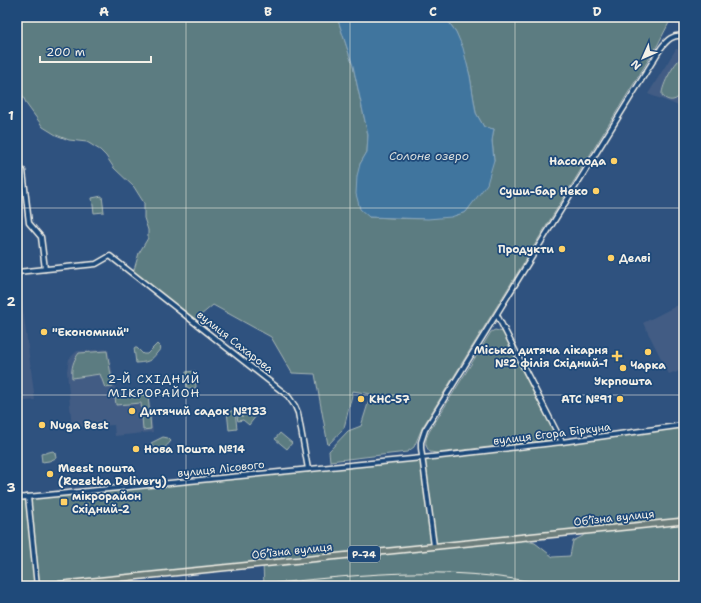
<svg xmlns="http://www.w3.org/2000/svg" width="701" height="603" viewBox="0 0 701 603" font-family="'Shantell Sans',sans-serif">
<rect width="100%" height="100%" fill="#2f527f"/>
<filter id="ink" filterUnits="userSpaceOnUse"><feTurbulence type="fractalNoise" baseFrequency=".025" numOctaves="2"/><feDisplacementMap in="SourceGraphic" scale="8" xChannelSelector="R" yChannelSelector="G"/><feConvolveMatrix kernelMatrix="1 2 1 2 8 2 1 2 1" color-interpolation-filters="sRGB"/></filter>
<g filter="url(#ink)">
<g fill="#425c84">
<polygon points="672,17 684,17 684,28 669,23"/>
<polygon points="676,49 684,51 684,108 648,94"/>
<polygon points="20,287 35,400 17,402 17,288"/>
<polygon points="684,302 684,368 675,373 674,372 669,374 643,323"/>
<polygon points="108,349 117,395 149,392 153,432 115,436 114,425 72,428 67,371 69,359 77,351"/>
</g>
<g fill="#5b7c81" stroke="#a8b6b4" fill-rule="evenodd">
<path d="M 17,17 L 337,17 L 353,66 L 368,135 L 367,152 L 360,164 L 369,217 C 401,218 434,222 466,212 L 494,160 L 492,140 L 494,129 L 484,127 L 476,113 L 470,76 L 461,45 L 456,32 L 445,17 L 672,17 L 657,46 L 422,428 L 414,447 L 407,452 L 330,461 L 329,451 L 348,431 L 361,426 L 371,394 L 353,391 L 344,428 L 328,445 L 315,374 L 292,373 L 271,337 L 213,305 L 194,321 L 133,273 L 139,253 L 148,238 L 148,230 L 144,218 L 144,203 L 134,187 L 114,168 L 106,156 L 100,150 L 87,142 L 69,140 L 56,135 L 43,127 L 27,105 L 17,84 Z"/>
<path d="M 684,56 C 684,67 688,97 673,100 C 668,101 664,98 662,95 C 661,86 676,59 684,56 Z"/>
<polygon points="102,196 104,212 94,213 92,198"/>
<path d="M 495,330 L 503,332 L 553,429 L 553,436 L 550,440 L 437,453 L 430,452 C 424,445 425,440 429,432 L 491,332 Z"/>
<path d="M 157,344 L 161,348 C 151,360 152,362 136,363 L 134,348 L 137,348 L 143,354 L 147,354 Z"/>
<path d="M 107,351 L 113,387 L 105,388 L 100,374 L 72,378 C 71,368 73,361 79,353 Z"/>
<polygon points="195,371 196,388 187,388 186,372"/>
<polygon points="148,394 151,429 143,430 141,403 116,405 115,397"/>
<polygon points="248,409 256,416 249,425 243,420 238,421 237,417 242,415 242,417 241,411"/>
<polygon points="227,411 235,411 237,429 229,430"/>
<path d="M 684,425 L 684,586 L 264,586 L 263,564 L 44,586 L 17,586 L 17,498 L 432,457 ZM 584,531 L 583,536 L 573,541 L 570,556 L 553,557 L 535,543 L 527,541 L 526,537 Z"/>
<polygon points="280,433 292,443 287,449 275,439"/>
<path d="M 163,437 L 168,438 L 171,441 C 166,447 162,451 155,450 L 151,443 Z"/>
<polygon points="53,451 55,453 56,458 49,461 42,462 41,454"/>
</g>
<polygon fill="#41759e" stroke="#89a7bc" points="337,17 445,17 456,32 463,48 470,76 476,113 484,127 494,129 492,141 494,160 487,184 466,212 451,217 428,219 369,217 360,209 356,194 357,176 360,164 367,152 368,135 353,66"/>
<g fill="none" stroke-linecap="round" stroke-linejoin="round">
<g stroke="#f4f1e8" stroke-width="7">
<g id="minor">
<polyline points="23,171 29,223 41,237 45,269"/>
<polyline points="17,272 96,264 110,256 288,396 295,406 298,413 308,469"/>
<polyline points="497,315 562,442"/>
<polyline points="28,497 37,586"/>
<polyline points="17,498 432,457 562,442 684,425"/>
<path d="M 434,546 L 421,448 L 421,442 L 425,430 L 661,48 C 667,40 673,34 684,36"/>
</g>
</g>
<g stroke="#f4f1e8" stroke-width="8">
<polyline id="major" points="44,586 684,521"/>
</g>
<use href="#minor" stroke="#1f4a7a" stroke-width="4"/>
<use href="#major" stroke="#6d7e7c" stroke-width="5"/>
<path stroke="#f4f1e8" stroke-width="1" d="M 247,586 C 349,576 449,562 550,586"/>
</g>
</g>
<path fill="none" stroke="#f4f1e8" stroke-width="1" stroke-opacity="0.55" d="M 186,17 L 186,586M 350,17 L 350,586M 515,17 L 515,586M 17,208 L 684,208M 17,395 L 684,395"/>
<g fill="#ffd166" stroke="#1f4a7a" stroke-width="1.5">
<circle cx="614" cy="161" r="4"/>
<circle cx="596" cy="191" r="4"/>
<circle cx="562" cy="249" r="4"/>
<circle cx="611" cy="258" r="4"/>
<circle cx="44" cy="332" r="4"/>
<circle cx="648" cy="352" r="4"/>
<path d="M615 350h4v4h4v4h-4v4h-4v-4h-4v-4h4z"/>
<circle cx="623" cy="368" r="4"/>
<circle cx="361" cy="399" r="4"/>
<circle cx="620" cy="399" r="4"/>
<circle cx="132" cy="411" r="4"/>
<circle cx="42" cy="425" r="4"/>
<circle cx="136" cy="449" r="4"/>
<circle cx="50" cy="474" r="4"/>
<rect x="60" y="498" width="8" height="8" rx="2"/>
</g>
<g text-anchor="middle" dominant-baseline="central" stroke-width="3.5" stroke-linejoin="round" paint-order="stroke">
<rect fill="#1f4a7a" stroke="#b4bfc7" stroke-width="1" x="348" y="546" width="32" height="16" rx="3"/>
<g font-size="10" font-weight="bold" fill="#f4f1e8">
<text x="364" y="554">Р-74</text>
</g>
<g font-size="11" font-weight="bold" fill="#f4f1e8" stroke="#1f4a7a" text-anchor="start">
<text x="606" y="161" text-anchor="end">Насолода</text>
<text x="588" y="191" text-anchor="end">Суши-бар Неко</text>
<text x="554" y="249" text-anchor="end">Продукти</text>
<text x="619" y="258">Делві</text>
<text x="52" y="332">"Економний"</text>
<text x="608" y="350" text-anchor="end">Міська дитяча лікарня<tspan x="608" dy="13">№2 філія Східний-1</tspan></text>
<text x="648" y="365" text-anchor="middle">Чарка</text>
<text x="623" y="381" text-anchor="middle">Укрпошта</text>
<text x="369" y="399">КНС-57</text>
<text x="612" y="399" text-anchor="end">АТС №91</text>
<text x="140" y="411">Дитячий садок №133</text>
<text x="50" y="425">Nuga Best</text>
<text x="144" y="449">Нова Пошта №14</text>
<text x="58" y="468">Meest пошта<tspan x="58" dy="13">(Rozetka Delivery)</tspan></text>
<text x="72" y="496">мікрорайон<tspan x="72" dy="13">Східний-2</tspan></text>
</g>
<g font-size="11" fill="#f4f1e8" stroke="#1f4a7a">
<text transform="translate(235 342) rotate(38)">вулиця Сахарова</text>
<text transform="translate(552 434) rotate(-7)">вулиця Єгора Біркуна</text>
<text transform="translate(221 469) rotate(-6)">вулиця Лісового</text>
<text transform="translate(614 518) rotate(-6)">Обʼїзна вулиця</text>
<text transform="translate(292 551) rotate(-6)">Обʼїзна вулиця</text>
</g>
<g font-size="12" font-style="italic" fill="#d9dedd" stroke="#1f4a7a">
<text x="429" y="156">Солоне озеро</text>
</g>
<g font-size="12" letter-spacing="1" fill="#f4f1e8" stroke="#1f4a7a">
<text x="154" y="379">2-Й СХІДНИЙ<tspan x="154" dy="14">МІКРОРАЙОН</tspan></text>
</g>
</g>
<rect width="701" height="603" fill="none" stroke="#1f4a7a" stroke-width="44"/>
<g transform="translate(643 58) rotate(225)" stroke="#1f4a7a" stroke-width="3" paint-order="stroke">
<path d="M0-3L7 15L0 10L-7 15Z" fill="#f4f1e8"/>
<text y="-6" font-size="11" font-weight="bold" text-anchor="middle" fill="#f4f1e8">N</text>
</g>
<path d="M40 56v6h111v-6" fill="none" stroke="#f4f1e8" stroke-width="2"/>
<text x="46" y="56" font-size="12" fill="#f4f1e8" stroke="#1f4a7a" stroke-width="3" paint-order="stroke">200 m</text>
<rect x="22" y="22" width="657" height="559" fill="none" stroke="#f4f1e8" stroke-width="1.5"/>
<g font-size="13" text-anchor="middle" font-weight="bold" fill="#f4f1e8">
<text x="104" y="16">A</text>
<text x="268" y="16">B</text>
<text x="433" y="16">C</text>
<text x="597" y="16">D</text>
<text x="11" y="120">1</text>
<text x="11" y="306">2</text>
<text x="11" y="492">3</text>
</g>
</svg>
